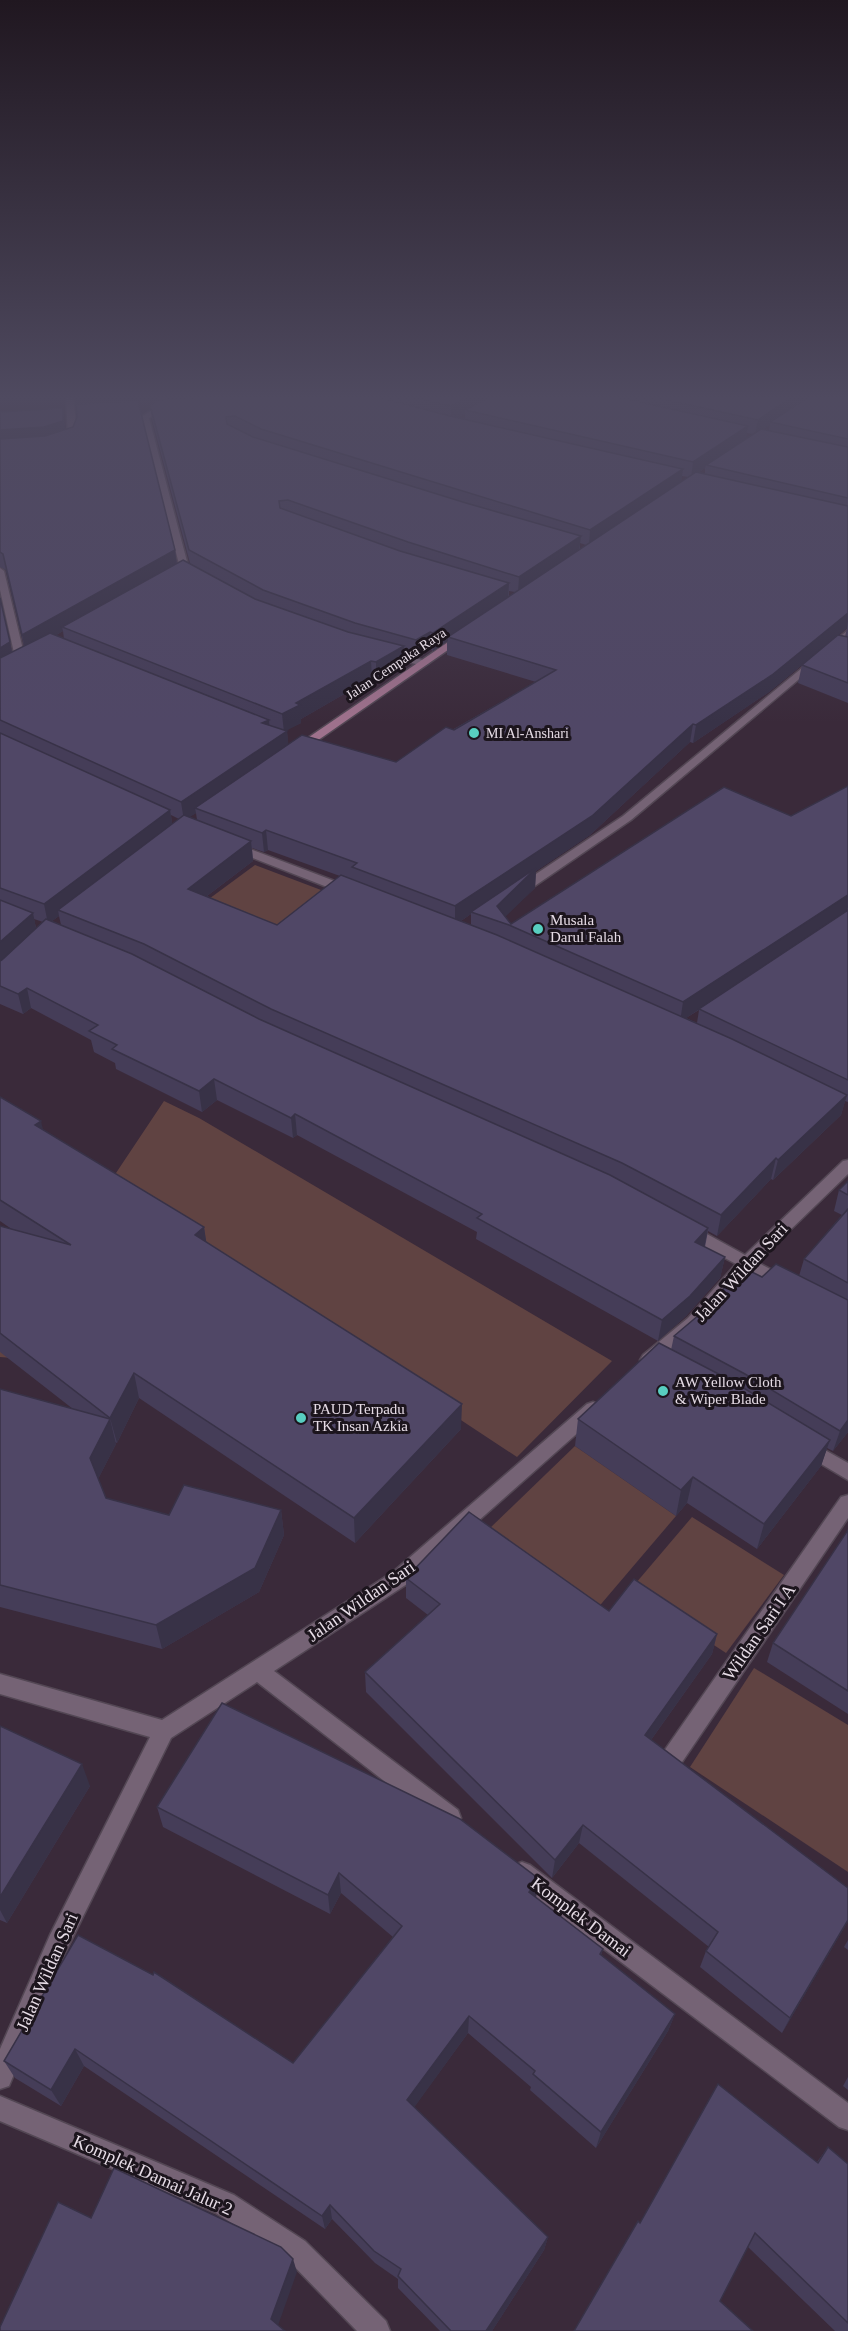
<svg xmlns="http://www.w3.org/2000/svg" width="848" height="2331" viewBox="0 0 848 2331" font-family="'Times New Roman',serif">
<rect width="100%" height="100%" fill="#3a2a3a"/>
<g fill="#604342">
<polygon points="255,865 329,893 274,937 198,907"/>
<polygon points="164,1101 199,1118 612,1361 517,1457 202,1249 25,1359 0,1357 0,1347"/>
<polygon points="575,1446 676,1516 596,1610 489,1529"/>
<polygon points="692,1517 784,1575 726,1653 630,1590"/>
<polygon points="754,1668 848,1725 848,1872 690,1767"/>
</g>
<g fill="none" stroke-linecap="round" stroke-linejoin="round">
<g stroke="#534754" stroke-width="3">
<g id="street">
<polygon points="66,396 73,396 77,431 75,440 65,444 61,442 68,437"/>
<polygon points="159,396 166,396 170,405 149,418 189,569 177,576 173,573 180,568 141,417 162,404"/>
<polygon points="0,568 4,571 26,662 21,665 16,662 0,590"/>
<polygon points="848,630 848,638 631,820 523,894 515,894 515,888 623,816"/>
<polygon points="386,651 427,661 429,663 424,666 383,656 381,654"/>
<polygon points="234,843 353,888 355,891 349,895 345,894 230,849 230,845"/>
<polygon points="848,1160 848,1174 757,1262 791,1280 793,1284 791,1288 779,1288 748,1271 700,1328 655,1365 649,1367 643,1365 640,1360 643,1355 688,1318 736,1264 684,1236 682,1232 684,1228 696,1228 745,1255 843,1161"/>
<polygon points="593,1402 599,1404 602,1409 599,1414 407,1584 274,1671 458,1810 461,1818 458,1826 450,1829 442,1826 257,1682 171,1738 66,1951 9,2086 0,2089 0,2049 50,1935 150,1737 0,1694 0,1674 162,1720 393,1572 587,1404"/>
<polygon points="807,1440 848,1463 848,1480 801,1452 798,1447 801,1442"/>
<polygon points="848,1495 848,1518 678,1768 670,1771 662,1768 659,1761 662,1754 841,1497"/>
<polygon points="522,1862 530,1865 848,2103 848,2130 839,2127 514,1881 511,1873 514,1865"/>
<polygon points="0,2096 234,2195 305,2241 386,2321 390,2331 357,2331 287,2259 216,2213 0,2121"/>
</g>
</g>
<g stroke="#534754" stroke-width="3">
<polygon id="secondary" points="460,634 468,636 301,752 293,752 293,748"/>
</g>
<use href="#street" fill="#756375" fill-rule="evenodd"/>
<use href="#secondary" fill="#9e718c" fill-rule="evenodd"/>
</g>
<g fill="#453d58" fill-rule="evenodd">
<path d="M 216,396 L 807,396 L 806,398 L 848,396 L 848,703 L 798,683 L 802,665 L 769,692 L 693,743 L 690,742 L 590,835 L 536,871 L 535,888 L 505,916 L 511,924 L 791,816 L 848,786 L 848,1102 L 845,1101 L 841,1115 L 773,1180 L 771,1179 L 717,1236 L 708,1231 L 705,1247 L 725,1257 L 720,1278 L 686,1316 L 658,1341 L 476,1239 L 477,1232 L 297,1135 L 293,1138 L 217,1100 L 202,1112 L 116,1069 L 115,1063 L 94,1052 L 91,1040 L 31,1008 L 23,1014 L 0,1004 L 0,598 L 12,652 L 24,646 L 6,570 L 0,567 L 0,412 L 65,423 L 65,430 L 175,550 L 177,563 L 190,563 L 152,419 L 150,405 ZM 465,414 L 465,419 L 457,417 ZM 770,425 L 769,430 L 763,429 ZM 747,433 L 753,434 L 746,438 ZM 705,468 L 705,474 L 699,472 ZM 682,476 L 688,477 L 681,482 ZM 580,543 L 586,545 L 580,549 ZM 509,591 L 515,592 L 509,597 ZM 847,628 L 845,637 L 838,635 ZM 63,631 L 64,639 L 56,635 L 58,634 ZM 447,641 L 447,655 L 536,682 L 396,762 L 288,745 L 287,731 L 286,730 L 301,723 L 301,719 L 372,678 L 376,679 L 405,663 L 404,654 L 416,657 L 430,649 L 433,651 ZM 196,813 L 197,820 L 189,817 ZM 171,815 L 179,819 L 172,824 ZM 252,848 L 264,852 L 268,850 L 340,876 L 277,925 L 207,896 L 253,861 ZM 471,914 L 471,925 L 461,921 ZM 59,916 L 61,925 L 52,921 ZM 34,919 L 43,922 L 36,928 ZM 699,1010 L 697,1023 L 686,1018 Z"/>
<polygon points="0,1097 43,1130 204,1227 206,1243 461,1429 355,1543 139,1398 117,1443 115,1442 116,1444 98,1479 106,1498 169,1515 281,1510 284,1535 259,1592 162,1649 0,1607 0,1389 73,1409 0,1352 0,1226 13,1230 0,1221"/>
<polygon points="848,1181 848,1432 833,1451 827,1448 821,1466 757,1549 687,1503 676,1516 575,1446 578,1419 671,1350 674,1336 762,1277 799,1276 804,1259 842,1215 834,1211 839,1190"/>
<polygon points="848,1530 848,1714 767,1662 773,1643"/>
<polygon points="406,1578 609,1611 717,1634 712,1654 651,1740 848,1921 782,2033 700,1967 706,1951 709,1947 579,1843 552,1878 366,1692 365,1672 428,1615 406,1598"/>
<polygon points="0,1726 90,1786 7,1923 0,1920"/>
<polygon points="157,1807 536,1898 603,1949 601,1955 675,2014 668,2031 596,2148 530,2090 531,2087 468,2033 414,2107 548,2237 544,2250 492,2331 440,2331 398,2288 398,2279 375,2263 332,2219 325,2229 84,2066 61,2106 15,2078 4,2061 78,1935 293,2063 393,1937 341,1893 330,1914 163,1827"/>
<polygon points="848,1940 848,1950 844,1947"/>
<polygon points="848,2077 848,2090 843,2086"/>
<polygon points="828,2147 848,2164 848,2331 835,2331 748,2247 574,2331 640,2223 817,2162"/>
</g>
<g fill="#383247">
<polygon points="471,396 500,396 465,410 465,414 451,421 451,406"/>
<polygon points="793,396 807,396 806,401 770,422 770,425 755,434 758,420"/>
<polygon points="63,408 66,435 0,446 0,430"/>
<polygon points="748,426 746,441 706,465 705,468 691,478 693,462"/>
<polygon points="683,469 681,484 589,546 590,530"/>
<polygon points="581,536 579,552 518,593 519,577"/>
<polygon points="175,550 177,567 62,627 63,631 26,653 22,635"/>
<polygon points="509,583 508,600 448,637 448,641 433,651 433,633"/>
<polygon points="848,613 848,621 847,628 769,692 693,743 696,725"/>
<polygon points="430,632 430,649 416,657 416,640"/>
<polygon points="10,642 13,660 0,667 0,648"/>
<polygon points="404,646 405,663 376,679 376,662"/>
<polygon points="371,661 372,678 301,719 301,723 284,732 282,714 296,703"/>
<polygon points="269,720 270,738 262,723"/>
<polygon points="693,724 690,742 590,835 536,871 535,888 500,922 497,906 471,912 471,914 455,925 455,906"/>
<polygon points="287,731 289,749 195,808 196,813 184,821 181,802"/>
<polygon points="170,810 173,829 58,910 59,916 48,924 44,904"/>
<polygon points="266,830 268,850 264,852 262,833"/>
<polygon points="251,841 253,861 191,908 188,889"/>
<polygon points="848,895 848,907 847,912 680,1022 683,1002"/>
<polygon points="33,913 37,933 0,966 0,942"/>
<polygon points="27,988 31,1008 23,1014 18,994"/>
<polygon points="214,1079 217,1100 202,1112 199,1091"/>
<polygon points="847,1095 841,1115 773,1180 778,1160"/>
<polygon points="295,1114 297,1135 293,1138 291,1118"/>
<polygon points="41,1121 47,1147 35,1125"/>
<polygon points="776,1158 771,1179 717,1236 721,1215"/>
<polygon points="204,1227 208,1253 195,1235"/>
<polygon points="708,1228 704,1249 695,1242"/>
<polygon points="725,1257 720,1278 686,1316 658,1341 662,1320"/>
<polygon points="134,1373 139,1398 117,1443 110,1418"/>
<polygon points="462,1404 461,1429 355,1543 354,1518"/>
<polygon points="110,1419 116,1444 96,1483 90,1458"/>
<polygon points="848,1420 848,1432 833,1451 840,1431"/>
<polygon points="830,1440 821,1466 757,1549 764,1524"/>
<polygon points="693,1477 687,1503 676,1516 681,1490"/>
<polygon points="281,1510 284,1535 259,1592 162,1649 156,1625"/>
<polygon points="717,1634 712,1654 641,1754 645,1735"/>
<polygon points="82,1764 90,1786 7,1923 0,1910 0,1897"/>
<polygon points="583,1825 579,1843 552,1878 555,1860"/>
<polygon points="339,1873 341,1893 330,1914 328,1895"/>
<polygon points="539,1879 536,1898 529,1892"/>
<polygon points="848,1920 848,1921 782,2033 790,2018"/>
<polygon points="675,2014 668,2031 596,2148 601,2132"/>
<polygon points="469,2016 468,2033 408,2116 407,2100"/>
<polygon points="75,2049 84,2066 61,2106 51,2090"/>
<polygon points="330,2205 332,2219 325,2229 322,2216"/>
<polygon points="548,2237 544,2250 492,2331 486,2331"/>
<polygon points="293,2259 297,2272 276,2331 271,2319"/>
</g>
<g fill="#504766" stroke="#383247" stroke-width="1.5">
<polygon points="216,396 374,396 450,416 683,469 590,530 261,429 235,416 226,417 227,424 253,437 466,503 581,536 519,577 408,542 288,500 279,501 280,508 400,551 509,583 433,633 430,632 416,640 355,623 263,590 189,550 150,405 158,400"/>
<polygon points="408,396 471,396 451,406"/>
<polygon points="492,396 613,396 748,426 693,462 465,410"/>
<polygon points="649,396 793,396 758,420"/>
<polygon points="810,396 848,396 848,439 770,422"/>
<polygon points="138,401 175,550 22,635 3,554 0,552 0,439 45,436 73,427 77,417 76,404"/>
<polygon points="63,408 63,421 44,427 0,430 0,412"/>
<polygon points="761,429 848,447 848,498 706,465"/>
<polygon points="696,472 848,506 848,613 772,675 696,725 693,724 592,816 455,906 352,867 357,863 266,830 262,833 195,808 302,735 396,762 446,727 454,730 556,670 448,637"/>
<polygon points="183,560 255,599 348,632 404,646 376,662 371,661 296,703 300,705 282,714 62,627"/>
<polygon points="0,598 10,642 0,648"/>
<polygon points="50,633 269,720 262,723 287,731 181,802 0,720 0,658"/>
<polygon points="838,635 848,637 848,683 802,665"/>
<polygon points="0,733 170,810 44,904 0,888"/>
<polygon points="848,786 848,895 683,1002 509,925 471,912 536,868 497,906 511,924 724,787 791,816"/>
<polygon points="184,815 251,841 188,889 277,925 341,875 497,935 732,1039 847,1095 778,1160 776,1158 721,1215 622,1163 271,1009 144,944 58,910"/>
<polygon points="0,900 33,913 0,942"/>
<polygon points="848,910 848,1080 699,1009"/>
<polygon points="46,919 132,954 259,1019 610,1175 708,1228 695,1242 725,1257 690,1296 662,1320 477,1218 482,1214 295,1114 291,1118 214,1079 199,1091 112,1049 117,1045 89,1031 98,1025 27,988 18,994 0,986 0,961 2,960"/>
<polygon points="0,1097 41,1121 35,1125 204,1227 195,1235 462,1404 354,1518 134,1373 110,1418 0,1333 0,1226 71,1245 0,1200"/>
<polygon points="848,1181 848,1195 839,1190"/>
<polygon points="848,1209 848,1283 804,1259"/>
<polygon points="776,1264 848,1300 848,1420 840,1431 745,1374 674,1336 706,1309 742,1267 762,1277"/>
<polygon points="659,1343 732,1381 830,1440 764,1524 693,1477 681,1490 578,1419"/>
<polygon points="0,1389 110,1419 90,1458 106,1498 169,1515 184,1485 281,1510 255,1568 156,1625 0,1585"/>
<polygon points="469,1512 609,1611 634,1579 717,1634 645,1735 848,1888 848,1920 790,2018 706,1951 718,1932 583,1825 555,1860 365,1672 440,1604 406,1578"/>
<polygon points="848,1530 848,1691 773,1643"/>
<polygon points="222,1703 460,1819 539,1879 529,1892 603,1949 600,1954 675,2014 601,2132 533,2074 535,2071 469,2016 407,2100 548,2237 486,2331 451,2331 398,2276 401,2269 374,2251 330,2205 322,2216 75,2049 51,2090 4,2061 78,1935 153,1975 154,1972 293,2063 402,1926 339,1873 328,1895 157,1807"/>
<polygon points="0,1726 82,1764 0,1897"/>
<polygon points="718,2084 818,2163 828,2147 848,2164 848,2323 755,2233 720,2301 753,2331 574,2331 638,2221 640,2223"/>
<polygon points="114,2168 281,2247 293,2259 271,2319 285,2331 0,2331 0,2327 58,2202 91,2218"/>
</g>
<linearGradient id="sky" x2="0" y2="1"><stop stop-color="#201720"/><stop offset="0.55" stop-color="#4f4a60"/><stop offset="1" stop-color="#4f4a60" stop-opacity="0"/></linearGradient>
<rect width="848" height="723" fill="url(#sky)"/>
<g fill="#58cec0" stroke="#1c151d" stroke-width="2">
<circle cx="474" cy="733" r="6"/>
<circle cx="538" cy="929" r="6"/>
<circle cx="663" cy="1391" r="6"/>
<circle cx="301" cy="1418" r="6"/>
</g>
<g text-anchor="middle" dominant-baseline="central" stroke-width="6" stroke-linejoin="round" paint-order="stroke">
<g font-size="14" fill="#e6dce6" stroke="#1c151d">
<text transform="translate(396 664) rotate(-34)">Jalan Cempaka Raya</text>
</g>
<g font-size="14" fill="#e6dce6" stroke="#1c151d" text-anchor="start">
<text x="486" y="733">MI Al-Anshari</text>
</g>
<g font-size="15" fill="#e6dce6" stroke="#1c151d" text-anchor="start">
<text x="550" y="920">Musala<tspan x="550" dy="17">Darul Falah</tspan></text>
<text x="675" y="1382">AW Yellow Cloth<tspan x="675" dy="17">&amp; Wiper Blade</tspan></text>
<text x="313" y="1409">PAUD Terpadu<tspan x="313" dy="17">TK Insan Azkia</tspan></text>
</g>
<g font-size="18" fill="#e6dce6" stroke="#1c151d">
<text transform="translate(741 1272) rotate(-47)">Jalan Wildan Sari</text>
<text transform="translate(361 1601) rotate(-35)">Jalan Wildan Sari</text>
<text transform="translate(759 1632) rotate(-55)">Wildan Sari I A</text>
<text transform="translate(581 1917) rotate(37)">Komplek Damai</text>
<text transform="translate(47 1972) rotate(-66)">Jalan Wildan Sari</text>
<text transform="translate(153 2175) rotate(24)">Komplek Damai Jalur 2</text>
</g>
</g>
</svg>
